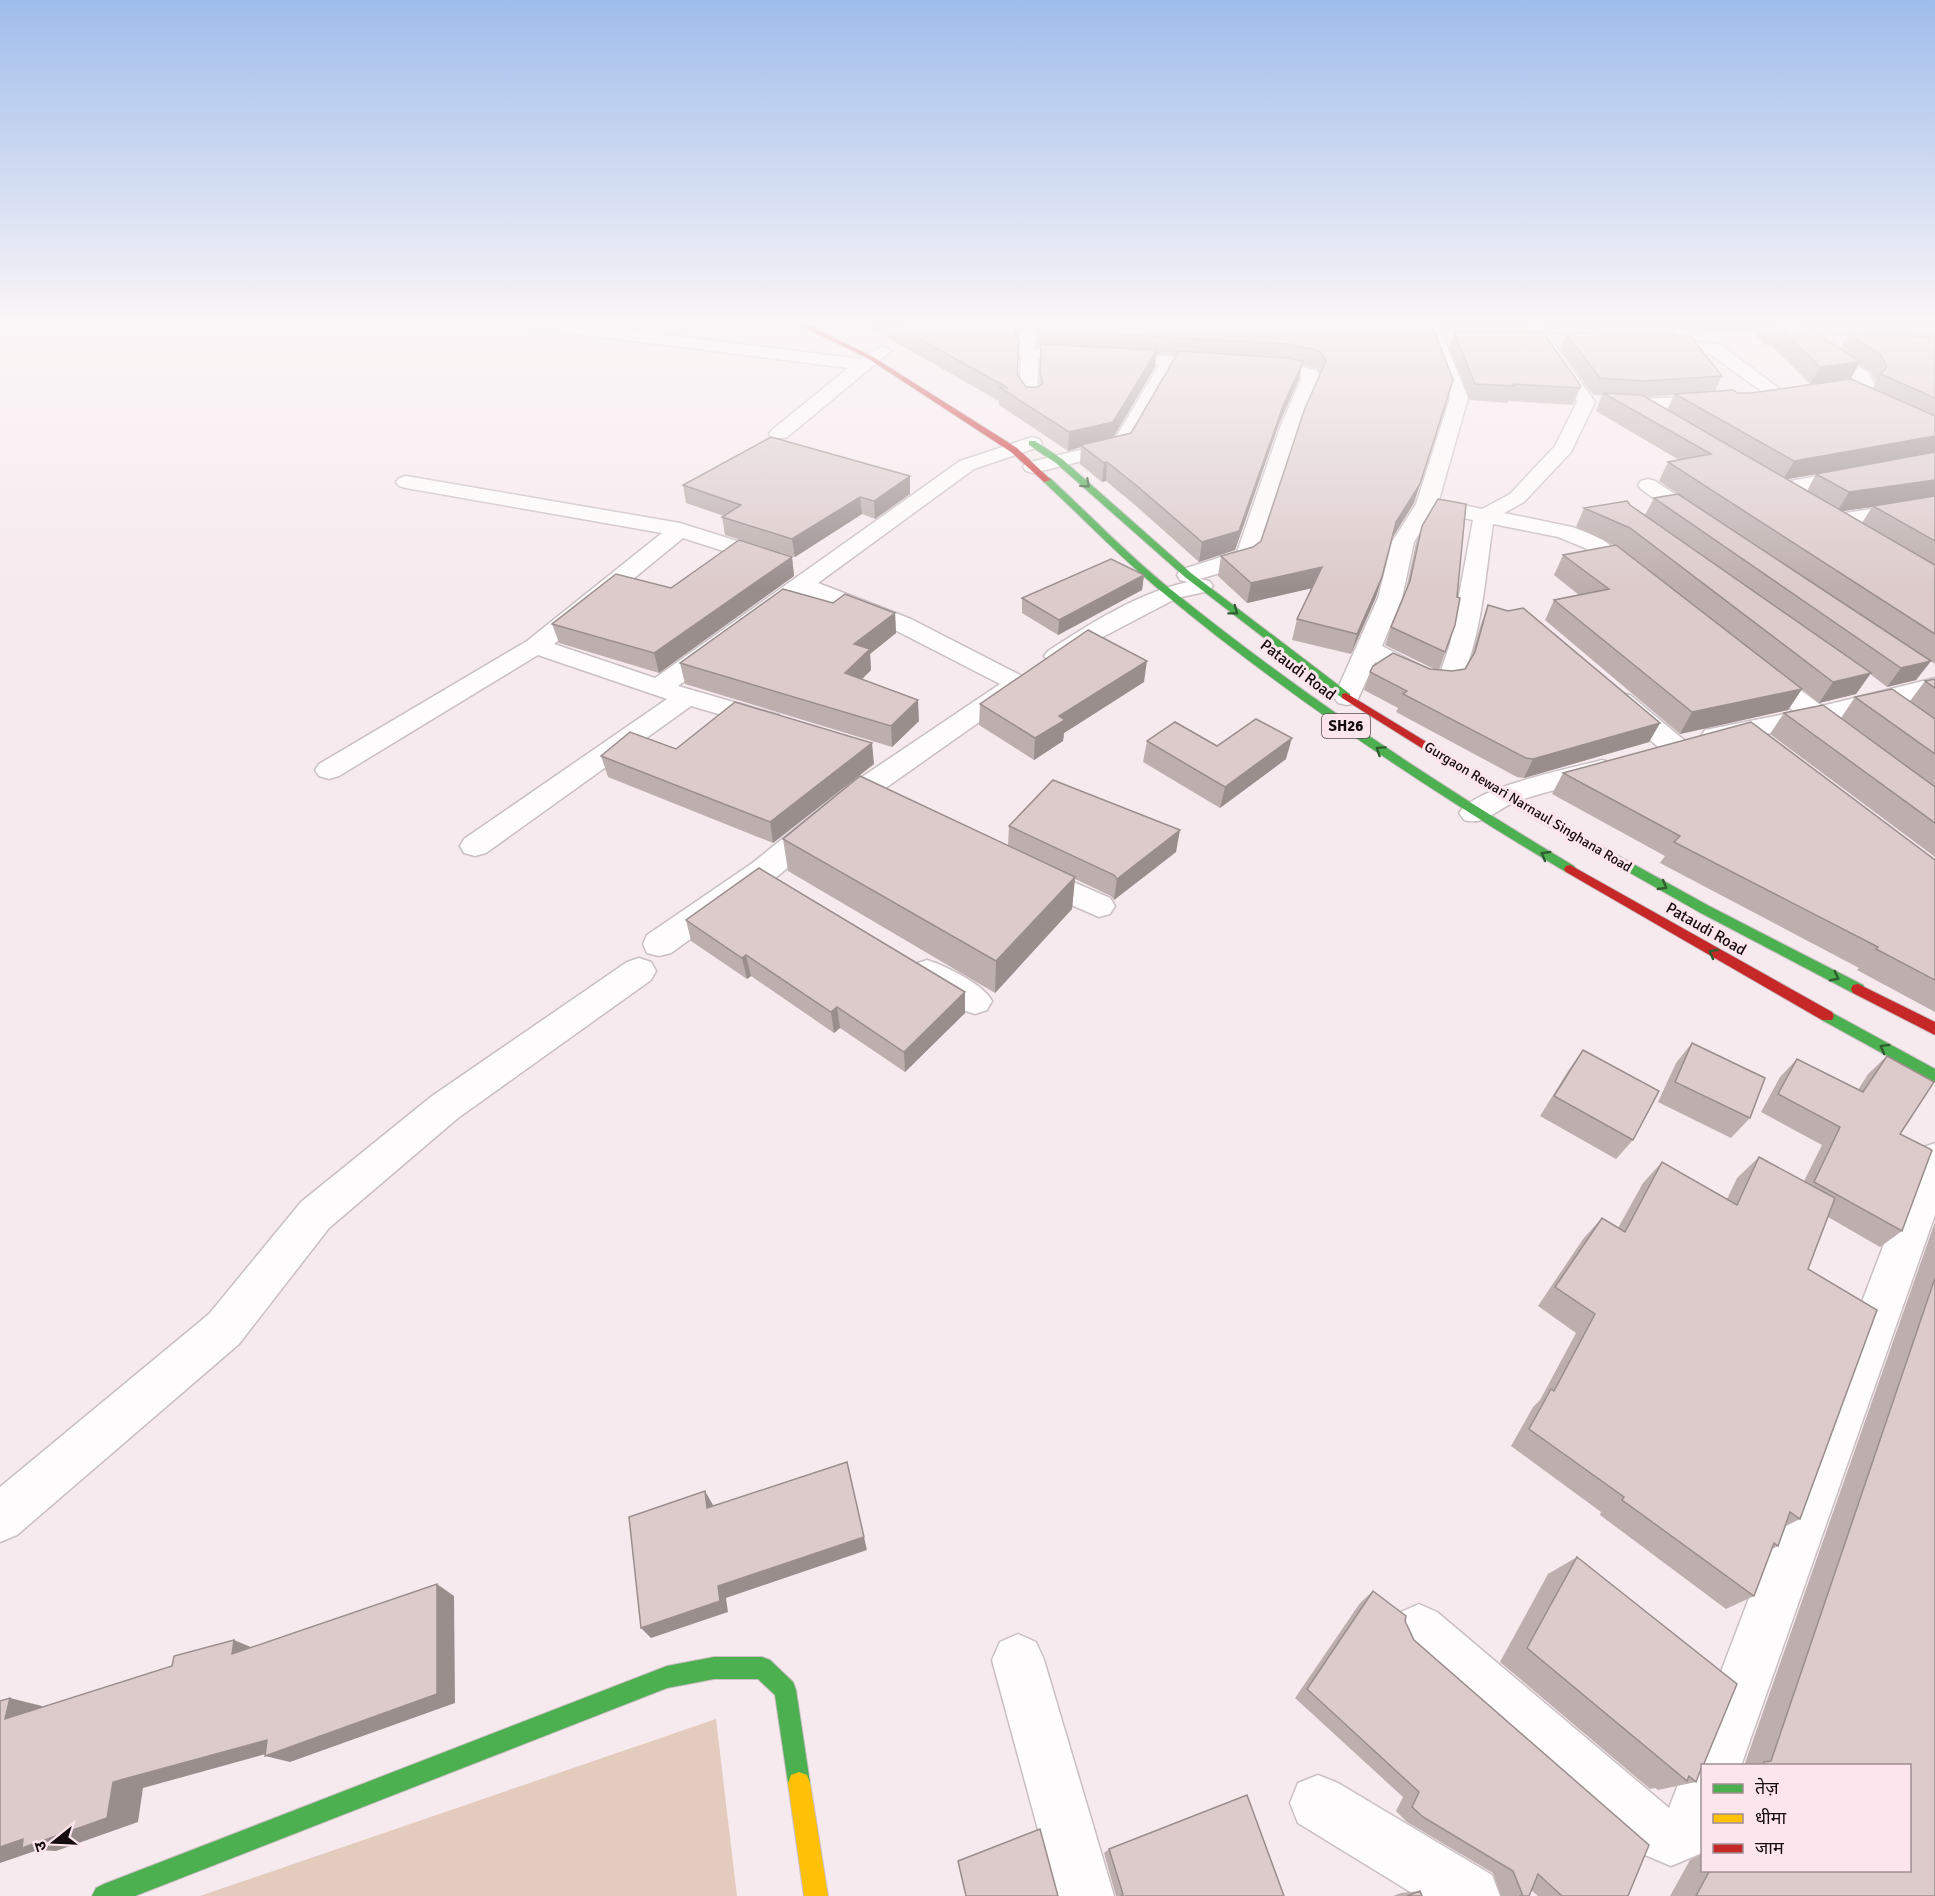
<svg xmlns="http://www.w3.org/2000/svg" width="1935" height="1896" viewBox="0 0 1935 1896" font-family="Signika,'Noto Sans Devanagari',sans-serif">
<rect width="100%" height="100%" fill="#f7eaee"/>
<polygon fill="#e3ccbe" points="716,1719 737,1896 200,1896"/>
<g fill="none" stroke-linecap="round" stroke-linejoin="round">
<g stroke="#cabfc3" stroke-width="3">
<g id="street">
<polygon points="515,322 564,322 859,359 883,346 891,351 786,438 772,438 769,434 772,430 848,368 523,327"/>
<path d="M 1022,322 L 1038,322 L 1034,349 L 1284,363 L 1316,370 L 1320,377 L 1299,425 L 1255,560 L 1248,565 L 1189,582 L 1201,579 L 1209,581 L 1213,586 L 1209,591 L 1177,598 L 1099,639 L 1066,661 L 1057,664 L 1048,661 L 1044,656 L 1048,651 C 1091,623 1138,593 1188,582 L 1180,580 L 1177,575 L 1180,570 L 1237,552 L 1281,425 L 1302,377 L 1284,373 L 1175,366 L 1127,450 L 1033,473 L 1026,471 L 1023,467 L 1026,463 L 1113,442 L 1159,365 L 1038,359 L 1037,392 L 1040,399 L 1037,403 L 1025,403 L 1019,392 L 1021,356 L 1017,351 Z"/>
<path d="M 1421,322 L 1437,322 L 1468,398 L 1439,500 L 1482,509 L 1510,494 L 1555,446 L 1577,402 L 1523,322 L 1539,322 L 1595,402 L 1571,452 L 1524,502 L 1504,513 L 1572,527 L 1601,538 L 1647,575 L 1644,580 L 1636,582 L 1628,580 L 1585,548 L 1558,537 L 1493,524 C 1486,568 1481,650 1457,685 C 1424,694 1403,677 1375,662 L 1356,703 L 1347,705 L 1338,703 L 1334,697 L 1378,598 L 1392,542 L 1416,504 L 1450,398 ZM 1433,512 L 1473,520 L 1450,644 L 1440,673 L 1435,673 L 1382,646 L 1402,598 L 1414,542 Z"/>
<polygon points="1777,322 1795,322 1869,373 1875,385 1872,389 1866,390 1821,397 1815,396 1812,392 1815,388 1855,380 1791,336"/>
<polygon points="1652,337 1721,345 1789,396 1786,400 1774,400 1710,354 1646,346 1644,342 1646,338"/>
<path d="M 1716,396 L 1722,397 L 1725,401 L 1722,405 C 1697,411 1631,414 1606,408 L 1603,404 L 1606,400 Z"/>
<polygon points="1032,437 1039,439 1042,443 1039,447 974,469 818,583 911,619 1026,678 1030,684 1026,689 870,799 773,880 671,953 659,956 647,953 643,944 647,935 751,864 850,785 1000,684 893,629 804,594 678,686 779,715 783,721 779,727 770,729 691,706 486,853 475,856 464,853 460,846 464,839 667,699 538,655 339,776 329,779 319,776 315,770 319,764 527,641 662,533 406,488 399,486 396,482 399,478 406,476 680,523 781,555 784,560 781,565 773,567 683,538 554,644 655,678 960,461"/>
<polygon points="1935,454 1935,466 1780,495 1773,493 1770,489 1773,485 1780,483"/>
<polygon points="1648,479 1655,481 1710,517 1713,522 1710,527 1702,528 1694,527 1641,489 1638,485 1641,481"/>
<polygon points="1935,499 1935,511 1833,527 1825,526 1822,521 1825,516 1833,515"/>
<path d="M 1759,663 L 1768,666 L 1822,706 L 1935,678 L 1935,694 L 1838,719 L 1856,735 L 1852,741 C 1834,745 1825,735 1812,725 L 1715,744 L 1705,742 L 1701,736 L 1705,730 L 1795,712 L 1750,676 L 1746,671 L 1750,666 Z"/>
<polygon points="1621,693 1630,695 1684,740 1688,746 1684,752 1674,755 1664,752 1612,707 1608,701 1612,695"/>
<path d="M 1602,760 L 1612,763 L 1616,769 L 1612,775 C 1580,784 1546,791 1515,802 C 1497,809 1485,826 1464,820 L 1459,813 C 1476,786 1570,769 1602,760 Z"/>
<polygon points="1032,864 1110,898 1115,906 1110,914 1099,917 1021,883 1016,875 1021,867"/>
<polygon points="639,958 651,962 656,971 651,980 458,1118 329,1228 239,1344 17,1535 0,1542 0,1487 209,1314 301,1202 432,1096 627,962"/>
<path d="M 927,960 C 946,966 983,984 992,1001 L 987,1010 L 975,1014 L 963,1010 L 915,982 L 910,973 L 915,964 Z"/>
<polygon points="1935,1143 1935,1215 1741,1766 1702,1766 1702,1853 1671,1866 1626,1847 1401,1648 1393,1630 1401,1612 1419,1604 1437,1612 1669,1808 1682,1774 1688,1772 1685,1766 1916,1160 1921,1148"/>
<polygon points="1018,1634 1036,1642 1044,1660 1114,1896 1056,1896 992,1660 1000,1642"/>
<polygon points="1318,1775 1338,1783 1492,1875 1500,1896 1417,1896 1298,1823 1290,1803 1298,1783"/>
</g>
</g>
<g stroke="#cabfc3" stroke-width="2">
<g id="fast">
<polygon points="1029,441 1035,441 1062,459 1191,573 1350,694 1350,698 1342,698 1185,577 1056,463 1029,445"/>
<path d="M 1044,478 L 1050,478 C 1091,516 1130,557 1174,592 C 1300,694 1435,783 1574,866 L 1576,869 L 1574,872 L 1566,872 C 1427,789 1292,699 1167,596 C 1124,561 1085,520 1044,482 Z"/>
<polygon points="1539,812 1709,906 1863,985 1865,989 1863,993 1853,993 1699,912 1535,819 1533,816 1535,813"/>
<polygon points="1827,1010 1935,1069 1935,1082 1822,1020 1820,1016 1822,1012"/>
<polygon points="714,1657 762,1657 770,1660 793,1682 796,1690 810,1783 807,1791 799,1794 791,1791 788,1783 775,1695 758,1679 714,1679 667,1688 135,1896 92,1896 96,1888 104,1884 667,1666"/>
</g>
</g>
<g stroke="#cabfc3" stroke-width="2">
<polygon id="slow" points="799,1772 807,1775 810,1783 828,1896 804,1896 788,1783 791,1775"/>
</g>
<g stroke="#cabfc3" stroke-width="2">
<g id="jam">
<polygon points="793,322 802,322 873,357 1017,448 1051,480 1044,482 1011,452 869,359"/>
<polygon points="1346,693 1543,813 1545,816 1543,819 1535,819 1342,698 1342,694"/>
<polygon points="1570,865 1832,1012 1834,1016 1832,1020 1822,1020 1566,872 1564,869 1566,866"/>
<polygon points="1858,984 1935,1022 1935,1035 1853,993 1851,989 1853,985"/>
</g>
</g>
<use href="#street" fill="#fefcfc" fill-rule="evenodd"/>
<use href="#fast" fill="#4caf50" fill-rule="evenodd"/>
<use href="#slow" fill="#ffc107" fill-rule="evenodd"/>
<use href="#jam" fill="#c62828" fill-rule="evenodd"/>
</g>
<g fill="#bdafae" fill-rule="evenodd">
<path d="M 860,322 L 1021,322 L 1018,338 L 1018,375 L 1026,387 L 1038,387 L 1039,386 L 1041,347 L 1037,347 L 1037,330 L 1431,322 L 1414,503 L 1392,539 L 1376,597 L 1351,654 L 1292,640 L 1297,619 L 1312,588 L 1247,603 L 1218,576 L 1221,556 L 1253,547 L 1261,541 L 1320,374 L 1316,368 L 1302,365 L 1299,379 L 1279,424 L 1235,550 L 1199,562 L 1135,505 L 1106,481 L 1102,482 L 1080,464 L 1081,447 L 1068,451 L 999,405 L 999,401 ZM 1157,354 L 1176,355 L 1131,433 L 1113,437 L 1155,367 Z"/>
<polygon points="1439,322 1533,322 1529,332 1581,386 1573,405 1508,401 1508,403 1470,400 1449,347 1454,333 1444,333"/>
<path d="M 1542,322 L 1935,322 L 1935,664 L 1931,661 L 1916,680 L 1887,687 L 1870,674 L 1856,694 L 1819,703 L 1802,689 L 1788,710 L 1680,734 L 1545,620 L 1554,600 L 1579,595 L 1554,575 L 1563,555 L 1615,546 L 1576,527 L 1584,508 L 1630,505 L 1703,556 L 1645,515 L 1654,498 L 1678,494 L 1659,481 L 1668,462 L 1679,460 L 1596,411 L 1602,395 L 1593,395 L 1560,349 L 1566,335 L 1550,335 ZM 1675,329 L 1752,332 L 1764,345 L 1771,345 L 1810,384 L 1751,393 L 1737,393 L 1715,391 L 1722,376 L 1672,335 ZM 1819,335 L 1847,336 L 1840,349 ZM 1859,364 L 1871,372 L 1876,382 L 1873,388 L 1850,379 ZM 1674,395 L 1667,410 L 1646,397 ZM 1865,465 L 1816,474 L 1807,491 L 1787,479 ZM 1872,507 L 1862,523 L 1842,511 ZM 1617,547 L 1620,548 L 1709,617 Z"/>
<polygon points="910,476 910,494 875,519 862,514 795,557 725,535 722,517 724,516 686,503 683,485"/>
<polygon points="1422,526 1455,625 1439,670 1452,671 1465,669 1471,658 1481,624 1488,605 1660,723 1649,742 1524,778 1517,777 1396,712 1398,708 1364,690 1370,672 1436,670 1385,645 1391,627 1406,590 1416,543"/>
<polygon points="792,557 794,576 659,673 559,643 552,624 671,588"/>
<polygon points="1144,575 1142,590 1058,635 1022,613 1022,598"/>
<polygon points="833,603 895,613 896,633 870,654 871,670 862,679 919,721 892,747 685,684 680,663"/>
<polygon points="1935,679 1935,857 1770,734 1784,713 1841,718 1855,697 1910,701 1925,681"/>
<polygon points="1144,682 1064,733 1063,741 1034,760 979,725 980,704"/>
<polygon points="1147,741 1217,746 1286,759 1220,808 1143,762"/>
<polygon points="676,749 874,764 773,843 608,777 601,756"/>
<polygon points="1563,773 1935,860 1935,1012 1857,970 1859,968 1660,863 1665,856 1552,794"/>
<polygon points="1009,826 1176,852 1114,900 1111,896 1075,879 1072,909 995,993 788,871 783,839 1008,845"/>
<polygon points="686,920 965,992 965,1013 905,1072 840,1028 834,1033 751,976 747,979 691,941"/>
<polygon points="1692,1043 1750,1118 1731,1138 1658,1102 1676,1063"/>
<polygon points="1583,1050 1633,1140 1616,1159 1540,1116 1568,1071"/>
<polygon points="1887,1056 1900,1134 1902,1231 1880,1247 1828,1217 1808,1269 1800,1519 1786,1526 1778,1546 1772,1549 1754,1596 1726,1609 1600,1515 1601,1512 1511,1446 1533,1407 1540,1400 1576,1333 1538,1306 1583,1239 1602,1218 1618,1228 1643,1183 1662,1162 1727,1199 1737,1178 1759,1157 1804,1181 1822,1145 1761,1112 1780,1077 1797,1059 1858,1090 1868,1074"/>
<polygon points="1935,1222 1935,1896 1670,1896 1690,1860 1702,1854 1702,1870 1910,1870 1910,1766 1744,1766"/>
<polygon points="1577,1557 1696,1782 1658,1790 1655,1788 1650,1789 1500,1662 1548,1574"/>
<polygon points="1373,1591 1405,1621 1414,1640 1628,1896 1538,1896 1531,1890 1529,1896 1501,1896 1493,1873 1407,1822 1396,1811 1403,1797 1295,1698 1360,1603"/>
<polygon points="1109,1849 1284,1896 1116,1896 1104,1853"/>
<polygon points="1420,1891 1422,1896 1393,1896 1401,1893"/>
</g>
<g fill="#9a8e8d">
<polygon points="1018,322 1021,322 1015,351 1015,334"/>
<polygon points="1157,350 1155,367 1112,440 1081,445 1081,447 1068,451 1069,432"/>
<polygon points="1303,361 1299,379 1279,424 1235,550 1199,562 1202,542 1283,406"/>
<polygon points="1860,362 1850,380 1810,384 1820,367"/>
<polygon points="1448,398 1414,503 1390,541 1396,522"/>
<polygon points="1935,436 1935,453 1783,480 1794,461"/>
<polygon points="1107,462 1106,481 1102,482 1104,463"/>
<polygon points="910,476 910,494 875,519 874,501"/>
<polygon points="1935,480 1935,498 1837,512 1849,492"/>
<polygon points="860,497 862,514 795,557 792,539"/>
<polygon points="792,557 794,576 659,673 654,653"/>
<polygon points="1322,567 1317,587 1247,603 1251,583"/>
<polygon points="1144,575 1142,590 1058,635 1059,620"/>
<polygon points="1382,577 1376,597 1351,654 1357,634"/>
<polygon points="895,613 896,633 870,654 871,670 847,694 845,673 854,644"/>
<polygon points="1147,661 1144,682 1064,733 1063,741 1034,760 1035,738 1059,716"/>
<polygon points="1931,661 1916,680 1887,687 1901,668"/>
<polygon points="1871,673 1856,694 1819,703 1833,682"/>
<polygon points="1802,689 1788,710 1680,734 1692,712"/>
<polygon points="918,700 919,721 892,747 891,726"/>
<polygon points="1660,723 1649,742 1524,778 1533,759"/>
<polygon points="1292,738 1286,759 1220,808 1225,787"/>
<polygon points="872,743 874,764 773,843 770,822"/>
<polygon points="1180,830 1176,852 1114,900 1117,879"/>
<polygon points="1075,877 1072,909 995,993 996,961"/>
<polygon points="746,955 751,976 747,979 742,958"/>
<polygon points="965,992 965,1013 905,1072 904,1052"/>
<polygon points="837,1007 840,1028 834,1033 831,1012"/>
<polygon points="850,1476 867,1550 726,1598 728,1612 651,1638 641,1628 718,1586"/>
<polygon points="705,1491 713,1505 715,1521 707,1508"/>
<polygon points="437,1584 454,1596 455,1703 290,1762 265,1756"/>
<polygon points="234,1640 258,1650 232,1654"/>
<polygon points="10,1698 42,1706 38,1726 5,1719"/>
<polygon points="267,1740 291,1747 143,1788 138,1822 56,1851 38,1850 0,1863 0,1847 23,1839 113,1782"/>
</g>
<g fill="#dccbca" stroke="#9a8e8d" stroke-width="1.5">
<polygon points="889,322 1018,322 1015,334 1019,340 1017,374 1026,387 1038,387 1043,383 1040,374 1041,344 1157,350 1113,422 1069,432 999,387 1008,388"/>
<polygon points="1038,322 1431,322 1453,380 1420,484 1396,522 1382,577 1357,634 1297,619 1322,567 1251,583 1221,556 1253,547 1261,541 1305,408 1326,361 1320,351 1288,344 1037,330"/>
<polygon points="1767,322 1800,322 1860,362 1820,367 1780,328 1772,328"/>
<polygon points="1454,332 1543,332 1581,386 1580,388 1513,384 1514,386 1475,384"/>
<polygon points="1566,333 1669,334 1691,337 1722,376 1646,381 1600,378"/>
<polygon points="1848,334 1935,337 1935,398 1881,374 1887,367 1881,355"/>
<polygon points="1179,351 1287,358 1303,361 1283,406 1239,531 1202,542 1137,486 1107,462 1104,463 1081,445 1131,433"/>
<polygon points="1851,379 1935,416 1935,436 1794,461 1675,394 1734,390 1737,393 1751,393"/>
<polygon points="1603,393 1642,395 1935,565 1935,634 1668,462 1711,454"/>
<polygon points="771,437 910,476 874,501 860,497 792,539 722,517 741,505 683,485"/>
<polygon points="1935,452 1935,480 1849,492 1816,474"/>
<polygon points="1678,494 1931,661 1901,668 1654,498"/>
<polygon points="1935,496 1935,541 1873,506"/>
<polygon points="1438,499 1466,504 1457,597 1460,598 1455,625 1445,652 1391,627 1410,581 1422,526"/>
<polygon points="1627,501 1630,505 1871,673 1833,682 1630,528 1584,508"/>
<polygon points="739,540 792,557 654,653 552,624 616,574 671,588"/>
<polygon points="1616,545 1802,689 1692,712 1554,600 1609,589 1563,555"/>
<polygon points="1111,559 1144,575 1059,620 1022,598"/>
<polygon points="783,589 833,603 845,594 895,613 854,644 870,649 845,673 918,700 891,726 680,663"/>
<polygon points="1488,605 1508,611 1523,608 1660,723 1533,759 1526,758 1403,694 1407,691 1370,672 1373,666 1393,653 1430,669 1452,671 1465,669 1475,652"/>
<polygon points="1088,630 1147,661 1059,716 1065,720 1035,738 980,704"/>
<polygon points="1935,679 1935,688 1925,681"/>
<polygon points="1892,689 1935,719 1935,754 1855,697"/>
<polygon points="735,702 872,743 770,822 601,756 630,732 676,749"/>
<polygon points="1823,705 1935,787 1935,823 1784,713"/>
<polygon points="1256,719 1292,738 1225,787 1147,741 1175,722 1217,746"/>
<polygon points="1751,722 1935,860 1935,980 1876,949 1878,947 1674,842 1680,836 1563,773"/>
<polygon points="860,776 1075,877 996,961 783,839"/>
<polygon points="1053,780 1180,830 1117,879 1114,875 1009,826"/>
<polygon points="759,868 965,992 904,1052 837,1007 831,1012 746,955 742,958 686,920"/>
<polygon points="1692,1043 1765,1078 1750,1118 1675,1082"/>
<polygon points="1583,1050 1659,1091 1633,1140 1554,1096"/>
<polygon points="1887,1056 1934,1082 1900,1134 1932,1150 1902,1231 1814,1182 1840,1127 1778,1094 1797,1059 1863,1092"/>
<polygon points="1759,1157 1835,1198 1808,1269 1877,1310 1800,1519 1790,1512 1778,1546 1774,1543 1754,1596 1622,1500 1624,1497 1529,1429 1551,1389 1554,1391 1595,1314 1555,1287 1602,1218 1625,1232 1662,1162 1737,1205"/>
<polygon points="1935,1278 1935,1896 1696,1896 1710,1870 1910,1870 1910,1766 1763,1766 1764,1762 1771,1761"/>
<polygon points="847,1462 864,1537 718,1586 720,1601 641,1628 629,1517 705,1491 707,1508"/>
<polygon points="1577,1557 1737,1684 1703,1766 1702,1766 1696,1782 1689,1776 1687,1781 1527,1648"/>
<polygon points="437,1584 437,1694 265,1756 267,1740 113,1782 107,1818 22,1848 23,1839 0,1847 0,1701 10,1698 5,1719 172,1666 174,1656 234,1640 232,1654"/>
<polygon points="1373,1591 1406,1616 1405,1621 1414,1640 1649,1845 1628,1896 1562,1896 1538,1874 1529,1896 1519,1896 1523,1896 1513,1871 1423,1817 1412,1807 1419,1792 1307,1689"/>
<polygon points="1247,1795 1284,1896 1121,1896 1123,1894 1109,1849"/>
<polygon points="1040,1829 1058,1896 966,1896 958,1861"/>
<polygon points="1420,1891 1422,1896 1407,1896"/>
</g>
<defs><path id="oneway-chevron" d="M-2-3.5L2.5 0L-2 3.5" fill="none" stroke-width="1.6" stroke-linecap="round" stroke-linejoin="round" transform="scale(1.5)"/></defs>
<g stroke="#305d2f">
<use href="#oneway-chevron" transform="translate(1086 484) rotate(42)"/>
<use href="#oneway-chevron" transform="translate(1234 611) rotate(37)"/>
<use href="#oneway-chevron" transform="translate(1380 750) rotate(-146)"/>
<use href="#oneway-chevron" transform="translate(1545 855) rotate(-150)"/>
<use href="#oneway-chevron" transform="translate(1663 886) rotate(30)"/>
<use href="#oneway-chevron" transform="translate(1713 953) rotate(-151)"/>
<use href="#oneway-chevron" transform="translate(1835 977) rotate(27)"/>
<use href="#oneway-chevron" transform="translate(1884 1048) rotate(-151)"/>
</g>
<linearGradient id="sky" x2="0" y2="1"><stop stop-color="#9fbdeb"/><stop offset="0.55" stop-color="#fbf6f7"/><stop offset="1" stop-color="#fbf6f7" stop-opacity="0"/></linearGradient>
<rect width="1935" height="588" fill="url(#sky)"/>
<g text-anchor="middle" dominant-baseline="central" stroke-width="6" stroke-linejoin="round" paint-order="stroke">
<g font-size="14" fill="#140b0e" stroke="#fce5ec">
<text transform="translate(1528 807) rotate(31)">Gurgaon Rewari Narnaul Singhana Road</text>
</g>
<rect fill="#fce5ec" stroke="#5a4c51" stroke-width="1.5" x="1322" y="714" width="48" height="24" rx="4.5"/>
<g font-size="15" font-weight="bold" fill="#140b0e">
<text x="1346" y="726">SH26</text>
</g>
<g font-size="16" fill="#140b0e" stroke="#fce5ec">
<text transform="translate(1298 670) rotate(37)">Pataudi Road</text>
<text transform="translate(1706 929) rotate(30)">Pataudi Road</text>
</g>
</g>
<rect x="1701" y="1764" width="210" height="108" fill="#fce5ec" stroke="#9f8e93" stroke-width="1.5"/>
<rect x="1713" y="1784" width="30" height="9" fill="#4caf50" stroke="#9f8e93" stroke-width="1.5"/>
<text x="1755" y="1794" font-size="18" fill="#140b0e">तेज़</text>
<rect x="1713" y="1814" width="30" height="9" fill="#ffc107" stroke="#9f8e93" stroke-width="1.5"/>
<text x="1755" y="1824" font-size="18" fill="#140b0e">धीमा</text>
<rect x="1713" y="1844" width="30" height="9" fill="#c62828" stroke="#9f8e93" stroke-width="1.5"/>
<text x="1755" y="1854" font-size="18" fill="#140b0e">जाम</text>
<g transform="translate(54 1842) rotate(252)" stroke="#fce5ec" stroke-width="4.5" paint-order="stroke">
<path d="M0-4.5L10 22L0 15L-10 22Z" fill="#140b0e"/>
<text y="-9" font-size="16" font-weight="bold" text-anchor="middle" fill="#140b0e">उ</text>
</g>
</svg>
